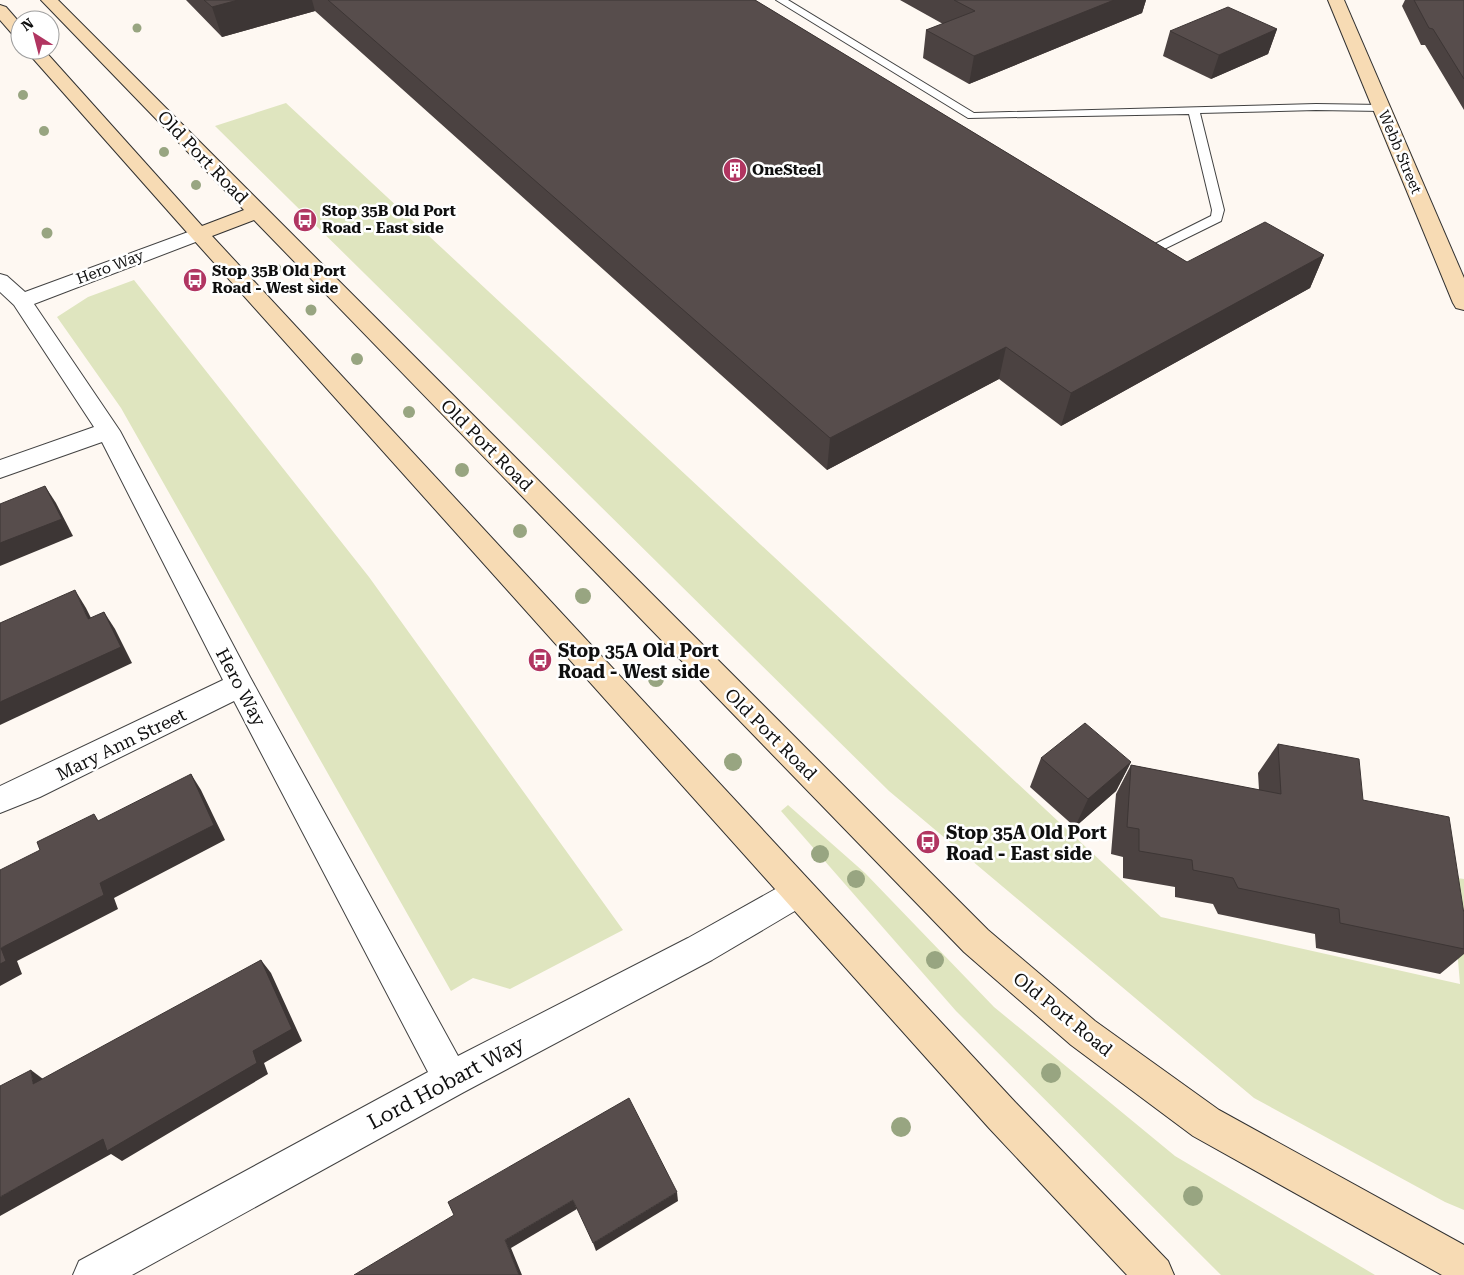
<svg xmlns="http://www.w3.org/2000/svg" width="1464" height="1275" viewBox="0 0 1464 1275" font-family="'Roboto Serif',serif">
<rect width="100%" height="100%" fill="#fef8f2"/>
<g fill="#dfe5bf">
<polygon points="286,103 1161,917 1460,984 1451,877 1464,879 1464,1210 1445,1202 1254,1098 889,791 215,126"/>
<polygon points="134,280 369,577 623,930 510,989 473,978 451,991 121,408 57,317 88,297"/>
<polygon points="788,805 865,873 994,1007 1175,1156 1375,1275 1221,1275 956,1011 781,811"/>
</g>
<g fill="none" stroke-linecap="round" stroke-linejoin="round">
<g stroke="#424242" stroke-width="2">
<polygon id="lane" points="776,0 788,0 974,113 1316,104 1382,105 1388,108 1382,111 1316,110 1200,113 1224,210 1221,221 1140,261 1133,257 1135,254 1211,216 1212,210 1189,114 968,118"/>
</g>
<g stroke="#424242" stroke-width="2">
<polygon id="street" points="199,228 206,230 209,234 206,238 34,304 120,431 250,677 458,1056 688,938 788,882 799,877 810,882 815,892 810,902 712,960 464,1092 132,1275 73,1275 79,1261 428,1072 234,701 40,797 0,813 0,786 223,680 102,442 0,478 0,460 94,427 14,305 0,292 0,274 7,276 25,292"/>
</g>
<g stroke="#313131" stroke-width="2">
<g id="secondary">
<polygon points="41,0 58,0 988,930 1095,1021 1219,1110 1464,1245 1464,1275 1442,1275 1193,1136 1071,1045 964,952 254,220 212,236 1015,1102 1168,1261 1174,1275 1127,1275 989,1128 192,238 29,54 27,50 44,50 202,226 244,210"/>
<polygon points="1328,0 1344,0 1464,278 1464,310 1456,308 1453,303"/>
<polygon points="0,5 6,7 20,23 20,38 14,36 0,20"/>
</g>
</g>
<use href="#lane" fill="#fff" fill-rule="evenodd"/>
<use href="#street" fill="#fff" fill-rule="evenodd"/>
<use href="#secondary" fill="#f7dbb4" fill-rule="evenodd"/>
</g>
<g fill="#98a581">
<circle cx="137" cy="28" r="4.5"/>
<circle cx="23" cy="95" r="5"/>
<circle cx="44" cy="131" r="5"/>
<circle cx="164" cy="152" r="5"/>
<circle cx="196" cy="185" r="5"/>
<circle cx="47" cy="233" r="5.5"/>
<circle cx="276" cy="269" r="5.5"/>
<circle cx="311" cy="310" r="5.5"/>
<circle cx="357" cy="359" r="6"/>
<circle cx="409" cy="412" r="6"/>
<circle cx="462" cy="470" r="7"/>
<circle cx="520" cy="531" r="7"/>
<circle cx="583" cy="596" r="8"/>
<circle cx="656" cy="679" r="8"/>
<circle cx="733" cy="762" r="9"/>
<circle cx="820" cy="854" r="9"/>
<circle cx="856" cy="879" r="9"/>
<circle cx="935" cy="960" r="9"/>
<circle cx="1051" cy="1073" r="10"/>
<circle cx="901" cy="1127" r="10"/>
<circle cx="1193" cy="1196" r="10"/>
</g>
<g fill="#4b4241">
<polygon points="186,0 755,0 1187,262 1324,255 1310,288 1061,426 999,379 827,470 315,11 222,37"/>
<polygon points="900,0 1146,0 1142,13 969,84 923,58 926,30 943,24"/>
<polygon points="1405,0 1464,0 1464,110 1425,45 1421,45 1402,6"/>
<polygon points="1277,29 1268,54 1211,79 1163,56 1170,31"/>
<polygon points="1278,744 1363,800 1464,914 1464,954 1440,974 1316,948 1315,934 1218,914 1213,904 1175,897 1175,887 1123,878 1123,857 1111,854 1116,794 1131,765 1259,790 1258,773"/>
<polygon points="1041,758 1131,762 1116,791 1075,827 1030,787"/>
</g>
<g fill="#3d3635">
<polygon points="238,0 312,0 315,11 222,37 212,7"/>
<polygon points="1114,0 1146,0 1142,13 969,84 974,56"/>
<polygon points="1277,29 1268,54 1211,79 1219,55"/>
<polygon points="1324,255 1310,288 1061,426 1071,393"/>
<polygon points="1006,347 999,379 827,470 830,438"/>
<polygon points="45,486 56,503 73,536 0,566 0,543"/>
<polygon points="75,590 86,608 100,636 88,619"/>
<polygon points="104,612 115,629 132,663 0,725 0,702"/>
<polygon points="1131,762 1116,791 1075,827 1088,799"/>
<polygon points="191,774 201,790 225,840 114,898 118,909 17,961 22,974 0,986 0,964 1,948 100,883"/>
<polygon points="261,960 271,973 302,1041 264,1063 268,1074 122,1161 111,1154 0,1216 0,1197 253,1051"/>
<polygon points="31,1070 47,1082 33,1084"/>
<polygon points="677,1192 678,1201 596,1251 593,1243"/>
<polygon points="573,1200 577,1209 511,1248 522,1275 519,1275 505,1240"/>
</g>
<g fill="#574d4c" stroke="#3d3635">
<polygon points="204,0 238,0 212,7"/>
<polygon points="328,0 755,0 1187,262 1265,222 1324,255 1071,393 1006,347 830,438"/>
<polygon points="954,0 1114,0 974,56 926,30 975,11"/>
<polygon points="1414,0 1464,0 1464,79 1433,29 1429,28"/>
<polygon points="1228,7 1277,29 1219,55 1170,31"/>
<polygon points="45,486 62,519 0,543 0,504"/>
<polygon points="75,590 88,619 104,612 121,647 0,702 0,623"/>
<polygon points="1085,723 1131,762 1088,799 1041,758"/>
<polygon points="1278,744 1359,759 1363,800 1449,817 1464,914 1464,949 1340,923 1339,909 1238,888 1233,878 1193,870 1192,860 1139,851 1139,829 1127,827 1131,765 1281,794"/>
<polygon points="191,774 214,825 100,883 104,895 1,948 6,961 0,964 0,870 40,850 37,842 94,814 98,821"/>
<polygon points="261,960 292,1029 253,1051 257,1063 107,1151 103,1139 0,1197 0,1086 31,1070 33,1084"/>
<polygon points="629,1098 677,1192 593,1243 573,1200 505,1240 519,1275 354,1275 454,1215 448,1202"/>
</g>
<defs>
<g id="building-disc" transform="scale(1.25)"><circle r="9.5" fill="#b13561" stroke="#fff"/><path d="M-4-6H4V6H1V3H-1V6H-4ZM-2.5-4.3h1.7v1.8h-1.7ZM.8-4.3h1.7v1.8H.8ZM-2.5-1h1.7V.8h-1.7ZM.8-1h1.7V.8H.8Z" fill="#fff"/></g>
<g id="bus-disc" transform="scale(1.25)"><circle r="9.5" fill="#b13561" stroke="#fff"/><path d="M-5-6H5V4H4V6H2V4H-2V6H-4V4H-5ZM-3.5-4V0h7V-4ZM-3.5 1.2v1.5H-2V1.2ZM2 1.2v1.5H3.5V1.2Z" fill="#fff"/></g>
</defs>
<g fill-rule="evenodd">
<use href="#building-disc" x="735" y="170"/>
<use href="#bus-disc" x="305" y="220"/>
<use href="#bus-disc" x="195" y="280"/>
<use href="#bus-disc" x="540" y="660"/>
<use href="#bus-disc" x="928" y="842"/>
</g>
<g text-anchor="middle" dominant-baseline="central" stroke-width="5" stroke-linejoin="round" paint-order="stroke">
<g font-size="15" fill="#0f0f0f" stroke="#fff">
<text transform="translate(1400 152) rotate(67)">Webb Street</text>
<text transform="translate(110 267) rotate(-21)">Hero Way</text>
</g>
<g font-size="15" font-weight="bold" fill="#0f0f0f" stroke="#fff" text-anchor="start">
<text x="752" y="170">OneSteel</text>
<text x="322" y="211">Stop 35B Old Port<tspan x="322" dy="17">Road - East side</tspan></text>
<text x="212" y="271">Stop 35B Old Port<tspan x="212" dy="17">Road - West side</tspan></text>
</g>
<g font-size="18" fill="#0f0f0f" stroke="#fff">
<text transform="translate(203 157) rotate(46)">Old Port Road</text>
<text transform="translate(487 445) rotate(45)">Old Port Road</text>
<text transform="translate(241 687) rotate(62)">Hero Way</text>
<text transform="translate(771 734) rotate(45)">Old Port Road</text>
<text transform="translate(121 744) rotate(-26)">Mary Ann Street</text>
<text transform="translate(1063 1014) rotate(39)">Old Port Road</text>
</g>
<g font-size="18" font-weight="bold" fill="#0f0f0f" stroke="#fff" text-anchor="start">
<text x="558" y="650">Stop 35A Old Port<tspan x="558" dy="21">Road - West side</tspan></text>
<text x="946" y="832">Stop 35A Old Port<tspan x="946" dy="21">Road - East side</tspan></text>
</g>
<g font-size="21" fill="#0f0f0f" stroke="#fff">
<text transform="translate(446 1083) rotate(-28)">Lord Hobart Way</text>
</g>
</g>
<g transform="translate(35 35) rotate(324)"><circle r="24" fill="#ffffff" stroke="#9f9f9f"/>
<path d="M0-4L9 19L0 12L-9 19Z" fill="#b13561"/>
<text y="-8" font-size="14" font-weight="bold" text-anchor="middle" fill="#0f0f0f">N</text>
</g>
</svg>
